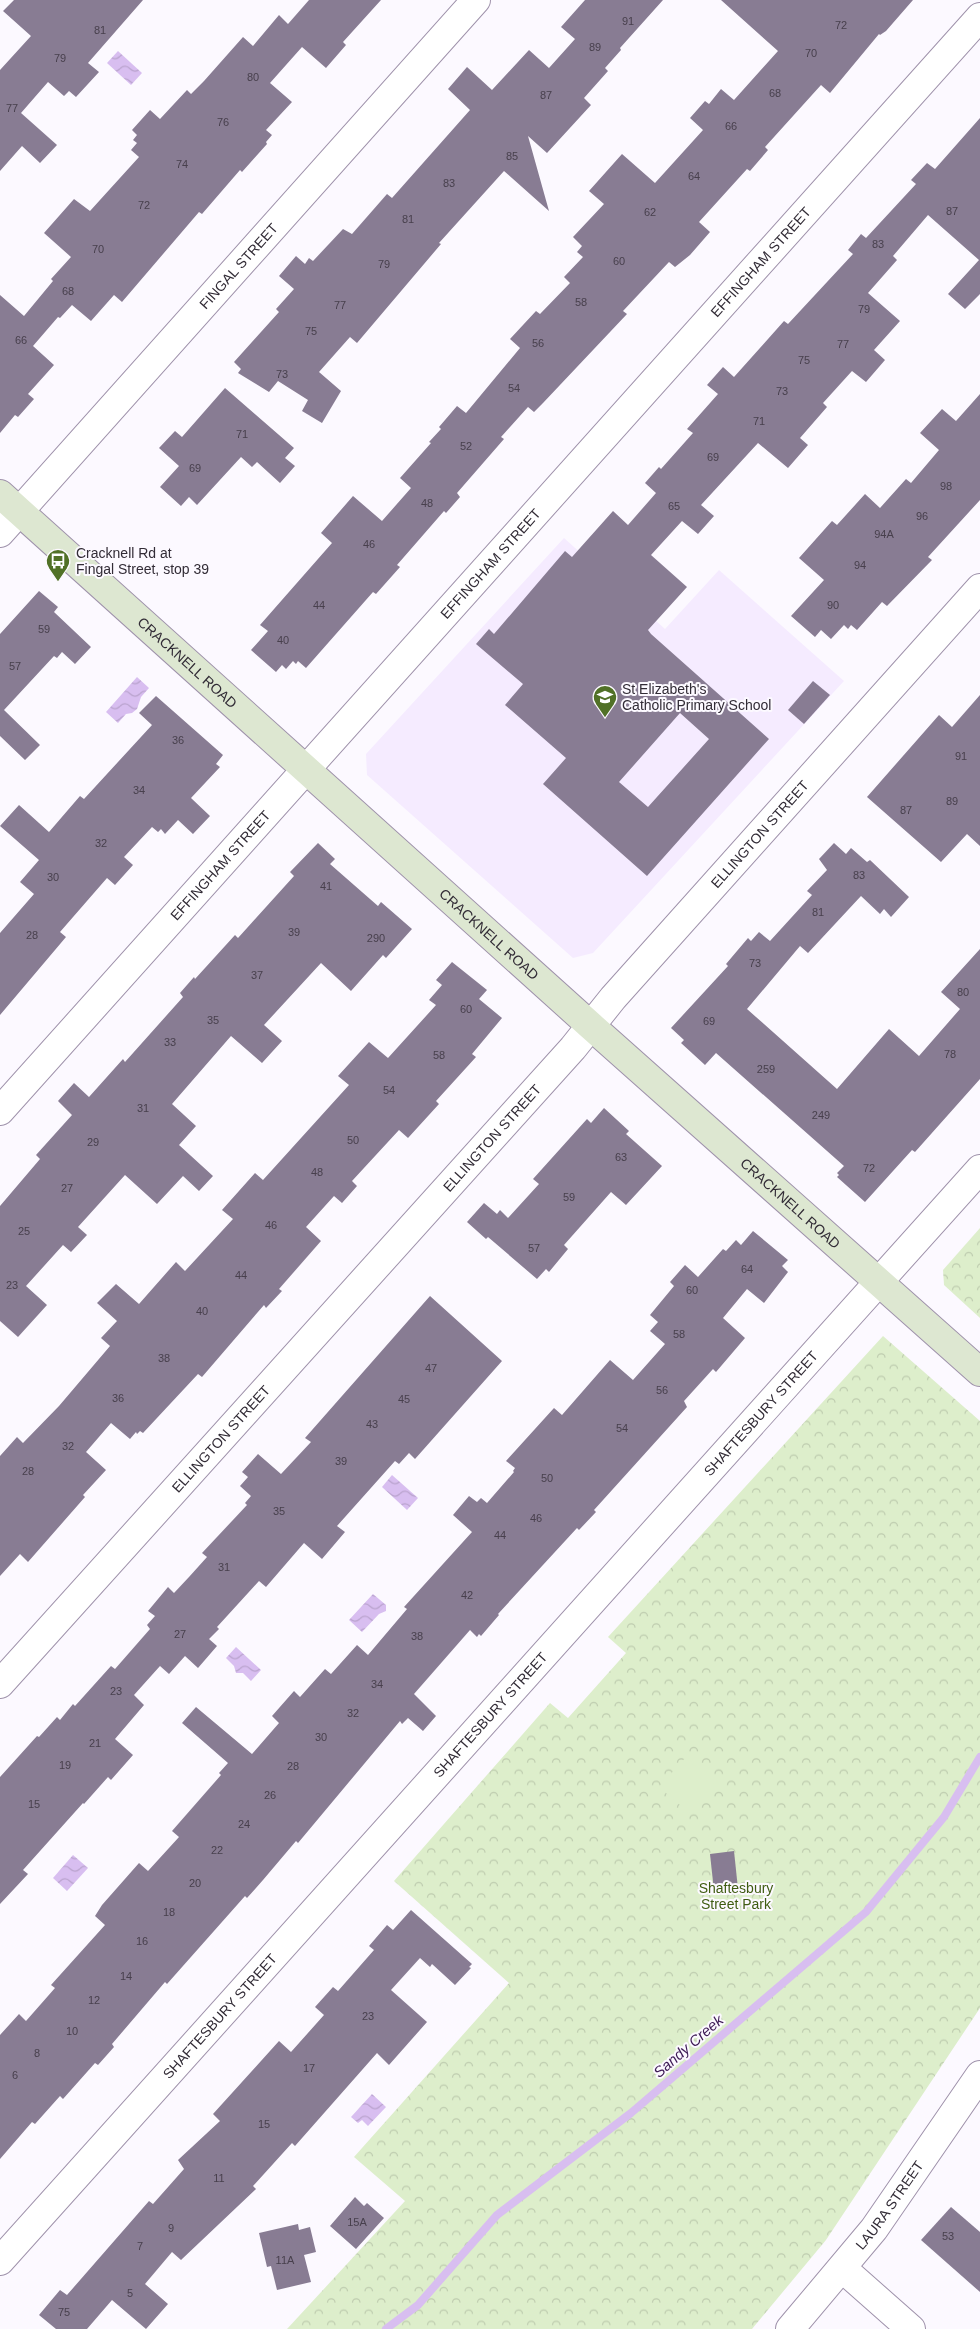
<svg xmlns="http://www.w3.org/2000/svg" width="980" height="2329" viewBox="0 0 980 2329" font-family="Helvetica,sans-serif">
<defs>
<pattern id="park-crowns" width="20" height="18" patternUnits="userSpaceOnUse" patternTransform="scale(1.25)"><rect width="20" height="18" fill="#ddeecb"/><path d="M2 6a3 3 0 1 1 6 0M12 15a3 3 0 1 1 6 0" fill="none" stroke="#beccaf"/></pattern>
<pattern id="water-waves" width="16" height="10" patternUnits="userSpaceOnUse" patternTransform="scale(1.25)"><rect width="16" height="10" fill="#d8bef0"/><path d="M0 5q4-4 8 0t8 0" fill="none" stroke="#baa3ce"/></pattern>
</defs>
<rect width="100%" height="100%" fill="#fcf9ff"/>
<polygon fill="#f5ebff" points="564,538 665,629 719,570 844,681 593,953 573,958 367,775 366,754"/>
<g fill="url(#park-crowns)">
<polygon points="980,1228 980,1318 944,1285 943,1270"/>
<polygon points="883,1336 980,1421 980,2008 826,2240 752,2329 287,2329 405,2201 354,2157 509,1983 394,1881 550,1703 568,1718 626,1653 608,1637"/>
</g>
<polygon fill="#ddeecb" points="685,1758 714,1783 688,1812 659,1787"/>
<g fill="url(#water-waves)">
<polygon points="118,51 142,73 131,85 107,63"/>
<polygon points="137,677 149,688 141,697 137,709 132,713 126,714 118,723 106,712"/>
<polygon points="392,1475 418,1498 407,1510 382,1487"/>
<polygon points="373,1594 386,1605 386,1611 379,1614 362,1632 349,1620"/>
<polygon points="236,1647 261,1670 251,1681 243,1673 236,1673 234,1666 226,1658"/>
<polygon points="73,1855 88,1868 67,1891 53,1878"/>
<polygon points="372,2094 386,2107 368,2126 362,2120 358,2123 351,2117"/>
</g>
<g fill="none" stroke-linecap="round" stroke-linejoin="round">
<polyline stroke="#d8bef0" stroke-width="8" points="386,2329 418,2305 497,2215 631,2113 866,1912 944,1817 980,1757"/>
</g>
<g fill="#887c93" fill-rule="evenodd">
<polygon points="14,0 143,0 88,63 99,72 76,97 69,91 64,96 48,82 21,113 57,145 40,163 22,146 0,171 0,70 31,36 3,11"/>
<polygon points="309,0 381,0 343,42 346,45 326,68 302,47 270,83 292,102 266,130 272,135 266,142 267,144 242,172 240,170 202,214 199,212 122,302 114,295 91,321 72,305 60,318 58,317 33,346 54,365 28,394 34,399 18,417 15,415 0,433 0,295 24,316 53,281 51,279 71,257 44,233 74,199 90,211 139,157 131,150 137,143 133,140 137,135 132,130 150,110 160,119 187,90 191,94 204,81 243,37 253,46 279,15 288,24"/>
<polygon points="585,0 663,0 620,48 621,50 605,68 608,71 584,98 591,105 547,153 528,136 549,211 504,171 439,243 441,244 357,343 350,337 319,372 341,391 322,423 302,411 308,400 278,381 269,392 238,373 241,369 234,362 279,312 276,309 294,289 279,276 296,256 305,264 309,258 313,261 343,229 352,234 387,194 392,198 470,110 448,89 467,67 492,90 529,50 549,68 575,39 561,27"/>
<polygon points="721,0 913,0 886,31 880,35 879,34 830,93 821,85 765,147 768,150 750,171 747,169 699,222 710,232 690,255 675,267 669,262 623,311 627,314 543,403 534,412 528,407 501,437 504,439 457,493 460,497 446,513 444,511 397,565 400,567 376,594 373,592 306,668 298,661 296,664 293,661 286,669 282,665 276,672 251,650 268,631 260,625 332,543 321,533 353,496 382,521 411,488 400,478 431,443 429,442 441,429 439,427 457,406 466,413 520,348 510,339 536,311 540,314 570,283 564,277 583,257 577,252 582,246 573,237 604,204 589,191 622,154 655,183 703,130 690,118 705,101 709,104 721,89 734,100 778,51"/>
<path d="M 980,118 L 980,294 L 965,309 L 948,294 L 979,260 L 928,215 L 893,256 L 897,260 L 868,293 L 900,321 L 874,350 L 885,360 L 866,382 L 852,371 L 823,403 L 827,407 L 800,438 L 808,445 L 788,468 L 758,443 L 701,505 L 714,516 L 698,534 L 682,521 L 651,555 L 687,587 L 648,630 L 651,634 L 769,739 L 647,876 L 543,784 L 566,758 L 505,705 L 523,684 L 476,644 L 489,629 L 494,634 L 565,551 L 572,557 L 613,511 L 628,525 L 656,493 L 645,483 L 659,467 L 661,469 L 693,433 L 687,429 L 718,394 L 707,385 L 723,367 L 734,377 L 784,321 L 788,324 L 853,254 L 848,250 L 861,234 L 866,238 L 916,184 L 911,180 L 927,163 L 935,169 ZM 680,713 L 709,739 L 648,807 L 619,782 Z"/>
<polygon points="225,388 294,448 285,458 295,466 280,483 257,462 252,467 241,457 197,505 189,497 181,506 160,487 179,466 159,448 175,431 182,437"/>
<polygon points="980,394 980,500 928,557 932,560 887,606 882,602 857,630 851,625 848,629 844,625 831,639 821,630 815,637 791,616 824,580 799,558 832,521 837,525 865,494 880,508 906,479 911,483 939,450 920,433 942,409 956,421"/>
<polygon points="39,591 58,607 54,612 91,647 75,664 62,652 57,658 54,656 4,710 40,745 25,760 0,736 0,634"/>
<polygon points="813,681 830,695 804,724 788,710"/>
<polygon points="980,695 980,846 967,834 941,862 867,797 939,715 952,727"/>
<polygon points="156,696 223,755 216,764 220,767 191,798 210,816 193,834 178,820 165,834 161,829 158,832 152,827 124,857 133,865 115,885 107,878 60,932 66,937 0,1015 0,933 34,894 20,882 39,860 0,826 19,805 49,832 80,796 84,799 152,725 139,713"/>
<polygon points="318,843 335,859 330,864 378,906 381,902 412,929 386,958 383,955 351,991 321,963 264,1025 282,1041 262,1063 231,1036 172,1104 196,1126 179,1145 213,1176 199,1191 183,1176 157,1204 125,1175 78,1227 87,1235 71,1252 63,1245 26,1286 47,1305 18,1337 0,1321 0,1206 40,1159 36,1155 72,1115 58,1101 74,1083 89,1097 123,1059 125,1062 183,997 180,993 194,977 195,979 235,935 238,938 294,876 290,872"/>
<polygon points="834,843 846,854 851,848 867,862 870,860 909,897 891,917 884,909 880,914 861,896 808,953 800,946 747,1009 837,1089 889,1029 919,1056 960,1009 941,992 980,949 980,1079 915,1152 912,1150 865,1202 837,1177 839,1175 837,1173 844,1166 716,1053 705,1065 681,1043 684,1040 671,1028 728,966 726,964 748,938 751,941 759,932 770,941 812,895 807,891 827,870 819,859"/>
<polygon points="452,962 487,990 479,999 502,1018 472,1054 476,1057 436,1101 439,1104 408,1138 399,1130 352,1181 357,1186 342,1203 334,1196 306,1227 321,1241 279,1289 282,1291 266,1308 264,1305 202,1377 198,1374 143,1433 140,1431 137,1434 136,1432 130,1439 111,1423 86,1452 106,1470 83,1495 85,1497 28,1562 20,1554 0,1576 0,1456 17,1437 23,1443 59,1406 110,1346 101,1338 117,1321 97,1303 116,1284 139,1304 176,1262 185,1271 233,1219 222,1210 255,1173 263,1180 349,1085 338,1076 369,1042 388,1058 436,1005 429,1000 442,985 436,980"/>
<polygon points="604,1108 629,1131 626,1134 662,1166 626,1205 611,1192 564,1245 568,1249 549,1272 546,1269 537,1279 488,1237 486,1239 467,1222 484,1203 497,1214 500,1210 508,1218 539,1184 533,1179 587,1119 591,1123"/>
<polygon points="753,1231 788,1260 782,1266 788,1272 764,1303 747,1289 723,1318 745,1338 716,1372 713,1369 684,1401 687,1407 594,1510 596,1512 579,1530 577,1528 498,1614 499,1615 481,1636 479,1634 477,1637 470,1630 414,1694 436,1716 423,1731 408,1718 402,1724 400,1721 298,1843 296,1841 263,1880 247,1898 245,1896 167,1984 165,1982 112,2044 114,2047 98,2065 95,2063 63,2099 60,2096 35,2124 32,2122 0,2159 0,2035 19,2014 26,2021 55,1988 51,1985 105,1925 95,1916 102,1905 139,1863 148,1871 179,1837 172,1831 221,1775 219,1773 228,1763 182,1723 196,1707 252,1754 279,1723 272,1716 294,1691 300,1697 325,1669 331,1674 357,1645 368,1655 407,1609 404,1607 472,1532 453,1515 469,1496 477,1502 481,1498 487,1503 514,1472 513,1471 515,1468 506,1461 554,1408 562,1415 610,1360 633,1380 665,1344 650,1331 658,1322 650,1315 674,1286 670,1282 685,1265 698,1277 723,1249 726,1251 736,1240 741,1245"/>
<polygon points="430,1296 502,1361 415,1459 409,1453 399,1464 395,1461 337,1526 345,1532 322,1559 304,1543 266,1587 259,1581 217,1627 219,1629 209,1639 217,1646 198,1668 185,1656 169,1674 160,1666 134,1695 144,1705 115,1739 133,1755 111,1780 108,1777 84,1804 83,1803 23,1870 28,1874 0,1904 0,1777 37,1736 39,1737 57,1717 60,1720 73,1704 75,1706 111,1666 115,1669 150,1629 147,1625 155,1616 148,1611 168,1587 174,1593 189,1577 207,1557 202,1553 247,1505 245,1503 251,1496 240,1486 248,1477 242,1472 258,1454 281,1474 311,1442 305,1438"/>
<polygon points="734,1851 738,1889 714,1891 710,1854"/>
<polygon points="411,1910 472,1964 469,1967 471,1968 455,1985 432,1964 430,1967 420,1958 391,1990 427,2022 389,2065 377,2053 295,2146 292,2143 253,2186 256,2189 181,2260 172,2252 145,2284 168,2304 146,2329 112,2300 87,2329 56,2329 39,2315 60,2290 67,2295 149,2201 153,2204 184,2169 178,2160 220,2121 213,2114 279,2041 291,2052 324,2015 315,2007 333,1987 338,1991 374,1950 369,1946 387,1925 393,1930"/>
<polygon points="355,2197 364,2206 367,2203 384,2218 356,2249 330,2226"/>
<polygon points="951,2207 980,2232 980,2292 921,2240"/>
<polygon points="298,2224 299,2230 310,2227 316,2252 304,2255 311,2282 277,2290 271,2266 267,2267 259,2233"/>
</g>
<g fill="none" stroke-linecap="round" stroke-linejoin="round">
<g stroke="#9f92ab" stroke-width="30">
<g id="street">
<path id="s1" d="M 0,533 L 476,0"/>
<path id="s2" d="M 0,1111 L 980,17"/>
<path id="s3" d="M 0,1684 L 573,1048 L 613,998 L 980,588"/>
<path id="s4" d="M 0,2261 L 980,1169"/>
<polyline points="842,2268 911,2329"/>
<path id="s5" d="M 790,2329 L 874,2229 L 980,2075"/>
</g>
</g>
<g stroke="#9f92ab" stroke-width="30">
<g id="secondary">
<path id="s6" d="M 0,494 L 591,1026 L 980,1372"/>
</g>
</g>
<use href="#street" stroke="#fff" stroke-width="28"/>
<use href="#secondary" stroke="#dde7d1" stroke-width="28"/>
</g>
<defs>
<g id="bus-pin" transform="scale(1.25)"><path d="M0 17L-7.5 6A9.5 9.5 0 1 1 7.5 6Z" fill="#517127" stroke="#fcf9ff"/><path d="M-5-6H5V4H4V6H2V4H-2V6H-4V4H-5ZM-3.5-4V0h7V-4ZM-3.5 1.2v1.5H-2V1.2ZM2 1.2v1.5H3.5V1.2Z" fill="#fff"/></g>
<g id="school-pin" transform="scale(1.25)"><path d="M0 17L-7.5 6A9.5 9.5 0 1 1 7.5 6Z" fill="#517127" stroke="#fcf9ff"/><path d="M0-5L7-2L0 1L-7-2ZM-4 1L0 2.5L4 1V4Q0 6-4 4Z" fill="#fff"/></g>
</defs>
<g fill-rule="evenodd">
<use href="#bus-pin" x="58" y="561"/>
<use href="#school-pin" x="605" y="697"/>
</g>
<g text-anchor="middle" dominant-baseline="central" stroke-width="4" stroke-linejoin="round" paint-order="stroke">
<g font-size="11" fill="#48404d">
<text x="628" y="21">91</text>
<text x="841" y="25">72</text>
<text x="100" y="30">81</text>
<text x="595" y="47">89</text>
<text x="811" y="53">70</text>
<text x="60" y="58">79</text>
<text x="253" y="77">80</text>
<text x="775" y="93">68</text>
<text x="546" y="95">87</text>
<text x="12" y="108">77</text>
<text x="223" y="122">76</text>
<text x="731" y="126">66</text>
<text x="512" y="156">85</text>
<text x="182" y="164">74</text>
<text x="694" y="176">64</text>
<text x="449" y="183">83</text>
<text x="144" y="205">72</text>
<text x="952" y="211">87</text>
<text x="650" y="212">62</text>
<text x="408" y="219">81</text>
<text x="878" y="244">83</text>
<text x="98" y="249">70</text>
<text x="619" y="261">60</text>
<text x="384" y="264">79</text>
<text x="68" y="291">68</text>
<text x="581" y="302">58</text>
<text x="340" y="305">77</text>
<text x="864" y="309">79</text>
<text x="311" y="331">75</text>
<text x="21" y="340">66</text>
<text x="538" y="343">56</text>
<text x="843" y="344">77</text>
<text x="804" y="360">75</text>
<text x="282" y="374">73</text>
<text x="514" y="388">54</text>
<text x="782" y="391">73</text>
<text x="759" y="421">71</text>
<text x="242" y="434">71</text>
<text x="466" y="446">52</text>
<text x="713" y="457">69</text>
<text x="195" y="468">69</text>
<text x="946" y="486">98</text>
<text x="427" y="503">48</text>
<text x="674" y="506">65</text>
<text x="922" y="516">96</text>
<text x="884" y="534">94A</text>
<text x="369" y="544">46</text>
<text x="860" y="565">94</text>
<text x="319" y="605">44</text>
<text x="833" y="605">90</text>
<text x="44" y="629">59</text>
<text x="283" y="640">40</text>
<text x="15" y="666">57</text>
<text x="178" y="740">36</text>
<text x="961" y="756">91</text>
<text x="139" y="790">34</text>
<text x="952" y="801">89</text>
<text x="906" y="810">87</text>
<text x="101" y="843">32</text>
<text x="859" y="875">83</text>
<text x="53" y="877">30</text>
<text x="326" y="886">41</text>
<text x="818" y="912">81</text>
<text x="294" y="932">39</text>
<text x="32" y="935">28</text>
<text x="376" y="938">290</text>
<text x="755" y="963">73</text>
<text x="257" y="975">37</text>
<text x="963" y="992">80</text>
<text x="466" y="1009">60</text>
<text x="213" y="1020">35</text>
<text x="709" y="1021">69</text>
<text x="170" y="1042">33</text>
<text x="950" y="1054">78</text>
<text x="439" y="1055">58</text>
<text x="766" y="1069">259</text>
<text x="389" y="1090">54</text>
<text x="143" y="1108">31</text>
<text x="821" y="1115">249</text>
<text x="353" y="1140">50</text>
<text x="93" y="1142">29</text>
<text x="621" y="1157">63</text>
<text x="869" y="1168">72</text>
<text x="317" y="1172">48</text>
<text x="67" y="1188">27</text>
<text x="569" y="1197">59</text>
<text x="271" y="1225">46</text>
<text x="24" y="1231">25</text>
<text x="534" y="1248">57</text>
<text x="747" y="1269">64</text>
<text x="241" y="1275">44</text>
<text x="12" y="1285">23</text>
<text x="692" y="1290">60</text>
<text x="202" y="1311">40</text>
<text x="679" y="1334">58</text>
<text x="164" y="1358">38</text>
<text x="431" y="1368">47</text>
<text x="662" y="1390">56</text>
<text x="118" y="1398">36</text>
<text x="404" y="1399">45</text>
<text x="372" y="1424">43</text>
<text x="622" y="1428">54</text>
<text x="68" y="1446">32</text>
<text x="341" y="1461">39</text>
<text x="28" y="1471">28</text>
<text x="547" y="1478">50</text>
<text x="279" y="1511">35</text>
<text x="536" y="1518">46</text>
<text x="500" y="1535">44</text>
<text x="224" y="1567">31</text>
<text x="467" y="1595">42</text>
<text x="180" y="1634">27</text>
<text x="417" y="1636">38</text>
<text x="377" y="1684">34</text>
<text x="116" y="1691">23</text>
<text x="353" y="1713">32</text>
<text x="321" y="1737">30</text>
<text x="95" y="1743">21</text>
<text x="65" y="1765">19</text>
<text x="293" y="1766">28</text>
<text x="270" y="1795">26</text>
<text x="34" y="1804">15</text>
<text x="244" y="1824">24</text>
<text x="217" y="1850">22</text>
<text x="195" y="1883">20</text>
<text x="169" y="1912">18</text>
<text x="142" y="1941">16</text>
<text x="126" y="1976">14</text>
<text x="94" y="2000">12</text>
<text x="368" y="2016">23</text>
<text x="72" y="2031">10</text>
<text x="37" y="2053">8</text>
<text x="309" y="2068">17</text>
<text x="15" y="2075">6</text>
<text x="264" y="2124">15</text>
<text x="219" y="2178">11</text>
<text x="357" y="2222">15A</text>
<text x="171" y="2228">9</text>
<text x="948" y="2236">53</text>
<text x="140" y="2246">7</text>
<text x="285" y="2260">11A</text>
<text x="130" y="2293">5</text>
<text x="64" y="2312">75</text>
</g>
<g font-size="14" fill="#322c36" stroke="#fcf9ff">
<text stroke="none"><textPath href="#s2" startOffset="1140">EFFINGHAM STREET</textPath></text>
<text stroke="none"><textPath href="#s1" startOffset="358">FINGAL STREET</textPath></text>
<text stroke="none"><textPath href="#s2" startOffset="735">EFFINGHAM STREET</textPath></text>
<text stroke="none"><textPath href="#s6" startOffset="252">CRACKNELL ROAD</textPath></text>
<text stroke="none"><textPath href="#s3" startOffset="1140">ELLINGTON STREET</textPath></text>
<text stroke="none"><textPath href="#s2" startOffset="330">EFFINGHAM STREET</textPath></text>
<text stroke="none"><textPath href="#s6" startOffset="658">CRACKNELL ROAD</textPath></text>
<text stroke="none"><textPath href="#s3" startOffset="735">ELLINGTON STREET</textPath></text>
<text stroke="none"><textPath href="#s6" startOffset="1062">CRACKNELL ROAD</textPath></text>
<text stroke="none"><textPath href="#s4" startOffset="1139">SHAFTESBURY STREET</textPath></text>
<text stroke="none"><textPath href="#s3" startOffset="330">ELLINGTON STREET</textPath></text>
<text stroke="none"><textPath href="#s4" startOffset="734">SHAFTESBURY STREET</textPath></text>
<text stroke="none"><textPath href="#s4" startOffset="329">SHAFTESBURY STREET</textPath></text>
<text stroke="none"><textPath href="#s5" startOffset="159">LAURA STREET</textPath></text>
</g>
<g font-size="14" fill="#322c36" stroke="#fcf9ff" text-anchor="start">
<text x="76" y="553">Cracknell Rd at<tspan x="76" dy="16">Fingal Street, stop 39</tspan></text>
<text x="622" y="689">St Elizabeth's<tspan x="622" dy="16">Catholic Primary School</tspan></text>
</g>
<g font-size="14" fill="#3f5c12" stroke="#fcf9ff">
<text x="736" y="1888">Shaftesbury<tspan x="736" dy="16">Street Park</tspan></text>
</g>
<g font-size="15" font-style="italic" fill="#3d1a55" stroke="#fcf9ff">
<text transform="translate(688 2046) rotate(-41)">Sandy Creek</text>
</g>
</g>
</svg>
